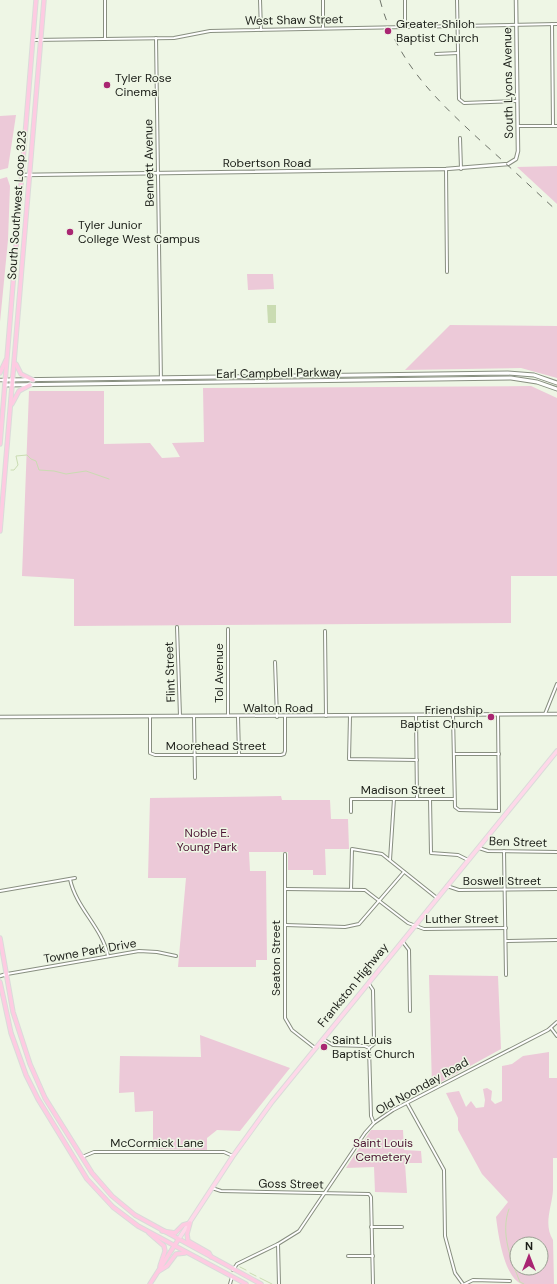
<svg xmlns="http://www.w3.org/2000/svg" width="557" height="1284" viewBox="0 0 557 1284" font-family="'DM Sans',sans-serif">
<rect width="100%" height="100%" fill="#eef6e5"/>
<g fill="#ecc9d8" fill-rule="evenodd">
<polygon points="16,115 8,168 0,170 0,116"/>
<polygon points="557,166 557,204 517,167"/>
<polygon points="7,177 10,186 8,240 0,322 0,179"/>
<polygon points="247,274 273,274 274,289 248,290"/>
<polygon points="450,325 557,326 557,378 521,368 405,370"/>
<polygon points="531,386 557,398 557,576 511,576 511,623 74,626 74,579 22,576 29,391 104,391 104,444 150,443 162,458 180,457 172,443 204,442 203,388"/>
<polygon points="281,796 282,800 330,800 331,819 348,819 349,849 325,849 326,875 313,875 313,870 288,870 288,852 249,852 250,871 266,871 267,960 256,960 256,967 178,967 186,878 148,878 150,798"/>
<polygon points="429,975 498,976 501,1049 432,1087"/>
<polygon points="200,1035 290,1068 240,1131 217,1130 207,1138 207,1150 153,1149 153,1111 135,1112 134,1092 119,1093 120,1056 201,1057"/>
<path d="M 549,1052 L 549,1078 L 557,1078 L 557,1158 L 553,1158 C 553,1169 553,1180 553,1190 C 552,1207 543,1224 553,1240 L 554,1284 C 545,1284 531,1284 522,1284 C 504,1278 498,1233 496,1217 L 508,1202 L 482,1174 L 458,1130 L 458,1118 L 446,1093 L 459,1091 L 466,1107 L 471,1101 L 476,1108 L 484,1107 L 485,1100 L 483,1089 L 487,1088 L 492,1091 L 491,1100 L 495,1104 L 502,1101 L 502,1066 L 512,1064 L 523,1056 ZM 517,1244 L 541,1244 L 541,1268 L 517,1268 Z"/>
<polygon points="371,1130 403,1130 404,1150 421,1151 422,1163 405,1163 407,1193 375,1192 374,1167 346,1168"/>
</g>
<polygon fill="#cadcb2" points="267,305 276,305 276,323 268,323"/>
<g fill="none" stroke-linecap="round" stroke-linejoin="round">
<g stroke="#cadcb2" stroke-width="1">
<polyline points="11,470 14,470 18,465 16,456 27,455 31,459 36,461 39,470 54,471 66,474 86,471 109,479"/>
<path d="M 509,1209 C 500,1233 511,1260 520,1282 L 524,1284"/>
<polyline points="240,1267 246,1270"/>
<polyline points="250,1273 256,1276"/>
<polyline points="260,1278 272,1284"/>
</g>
<g stroke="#888f80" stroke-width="4">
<g id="minor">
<polyline points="105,0 105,39"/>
<polyline points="260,0 261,30"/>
<polyline points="323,0 323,28"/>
<polyline points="405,0 405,27"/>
<polyline points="457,0 459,99 464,103 517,101"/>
<polyline points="552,24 553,126"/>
<polyline points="156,38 161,383"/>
<polyline points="33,40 174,38 210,31 557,24"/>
<polyline points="436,54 458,53"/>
<polyline points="518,126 557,126"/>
<polyline points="460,138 461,169"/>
<polyline points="446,169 447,272"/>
<polyline points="177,627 180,716"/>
<polyline points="325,631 326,716"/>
<polyline points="275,662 277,717"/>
<polyline points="545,714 557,684"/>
<polyline points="453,715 455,807 459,810 499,811"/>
<polyline points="498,715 499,811"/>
<polyline points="228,716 228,629"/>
<polyline points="350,716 349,759 417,760"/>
<polyline points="416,716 417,799"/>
<polyline points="150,717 150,753 155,755 281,755 284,754 285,751 285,717"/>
<polyline points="194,717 195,778"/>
<polyline points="238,717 239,755"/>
<polyline points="454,754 499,754"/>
<polyline points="430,799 431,853 458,855 468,860"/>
<polyline points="351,812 351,799 454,799"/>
<polyline points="479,848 488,851 557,852"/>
<polyline points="504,851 506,975"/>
<polyline points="285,854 285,1018 292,1030 315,1048"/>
<polyline points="390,860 394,799"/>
<path d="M 70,879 C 76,908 102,927 108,956"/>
<polyline points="447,886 459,890 557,889"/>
<polyline points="286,889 365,890 408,923 424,929 506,928"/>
<polyline points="351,889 352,849 382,854 437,898"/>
<polyline points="0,891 75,878"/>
<polyline points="286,925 345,927 359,924 404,872"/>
<polyline points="506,941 557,940"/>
<polyline points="403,942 409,950 410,1011"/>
<polyline points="7,974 139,951 157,952 176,956"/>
<polyline points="369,984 373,990 374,1040 374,1044 369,1048"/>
<polyline points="551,1028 557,1036"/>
<polyline points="323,1039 333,1045 365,1046 369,1048"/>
<polyline points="369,1048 371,1116 374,1123"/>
<polyline points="407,1103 444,1170 445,1236 455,1273 463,1284"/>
<polyline points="82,1157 94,1152 224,1152 233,1156"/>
<polyline points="212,1188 221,1191 369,1194 371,1197 373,1284"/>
<polyline points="371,1227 402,1227"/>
<polyline points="278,1244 279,1284"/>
<polyline points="348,1256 373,1256"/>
<polyline points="233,1270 237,1264 278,1244 299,1231 365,1133 374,1123 393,1110 548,1030 557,1022"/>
<polyline points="230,1284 232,1277"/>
<polyline points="465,1284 473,1280 510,1281"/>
</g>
</g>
<g stroke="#888f80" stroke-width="4.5">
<g id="tertiary">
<polyline points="22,175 446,169 508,164 516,159 518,151 516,0"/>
<polyline points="0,380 5,380"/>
<polyline points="0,717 557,714"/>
<polyline points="0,976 7,974"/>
</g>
</g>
<g stroke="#888f80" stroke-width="5">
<g id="secondary">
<polyline points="5,380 508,373 534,375 557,383"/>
<polyline points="5,385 511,378 537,382 557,389"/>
</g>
</g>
<g stroke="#dbdbda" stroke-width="5.5">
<polyline id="primary" points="178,1240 233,1156 272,1102 557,751"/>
</g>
<g stroke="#dbdbda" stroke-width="5.5">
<g id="trunk">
<polyline points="16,364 21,374 33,380"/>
<polyline points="0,373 6,360"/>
<polyline points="12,404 19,391 30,385"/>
<polyline points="0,444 36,0"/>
<polyline points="0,531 44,0"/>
<polyline points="0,938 13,1012 30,1064 45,1098 92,1173 112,1196 135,1215 261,1284"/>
<polyline points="0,982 11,1033 26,1075 38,1099 87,1179 113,1207 138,1226 246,1284"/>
<polyline points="162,1231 175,1233 183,1225 190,1223 187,1234 188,1241 209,1253 211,1257"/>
<polyline points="149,1233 164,1246 165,1251 160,1266"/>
<polyline points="159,1271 167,1266 176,1254 185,1253"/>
<polyline points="150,1284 178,1240"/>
</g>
</g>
<use href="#minor" stroke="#fff" stroke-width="2"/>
<use href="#tertiary" stroke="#fff" stroke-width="2.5"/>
<use href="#secondary" stroke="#fff" stroke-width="3"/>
<use href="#primary" stroke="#fed8e9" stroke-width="3.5"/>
<use href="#trunk" stroke="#fecbe2" stroke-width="3.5"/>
<path stroke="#6f746a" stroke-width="1" stroke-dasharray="7 7" stroke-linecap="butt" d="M 380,0 C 397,64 437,100 483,143 C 508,165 532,188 557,211"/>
</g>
<g fill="#a92672" stroke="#eef6e5" stroke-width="1.5">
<circle cx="388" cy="31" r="4"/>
<circle cx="107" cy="85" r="4"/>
<circle cx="70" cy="232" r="4"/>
<circle cx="491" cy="717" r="4"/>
<circle cx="324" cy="1047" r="4"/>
</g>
<g text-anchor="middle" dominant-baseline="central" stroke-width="3" stroke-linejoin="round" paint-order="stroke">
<g font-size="12" fill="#1b1e18" stroke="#eef6e5">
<text transform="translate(294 20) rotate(-1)">West Shaw Street</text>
<text transform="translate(508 83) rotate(-91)">South Lyons Avenue</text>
<text transform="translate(149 163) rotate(-91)">Bennett Avenue</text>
<text x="267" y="163">Robertson Road</text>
<text transform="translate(17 205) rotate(-86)">South Southwest Loop 323</text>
<text transform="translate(279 373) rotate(-1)">Earl Campbell Parkway</text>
<text transform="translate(170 672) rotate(-92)">Flint Street</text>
<text transform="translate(219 673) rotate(-90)">Tol Avenue</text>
<text x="278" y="708">Walton Road</text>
<text x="216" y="746">Moorehead Street</text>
<text x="403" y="790">Madison Street</text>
<text transform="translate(518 842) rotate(2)">Ben Street</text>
<text x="502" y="881">Boswell Street</text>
<text x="462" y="919">Luther Street</text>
<text transform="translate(90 951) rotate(-10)">Towne Park Drive</text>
<text transform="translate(276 958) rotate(-90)">Seaton Street</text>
<text transform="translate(353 985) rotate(-51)">Frankston Highway</text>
<text transform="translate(422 1086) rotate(-29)">Old Noonday Road</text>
<text x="157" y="1143">McCormick Lane</text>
<text transform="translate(291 1184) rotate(1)">Goss Street</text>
</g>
<g font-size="12" fill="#1b1e18" stroke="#eef6e5" text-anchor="start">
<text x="396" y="24">Greater Shiloh<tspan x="396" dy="14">Baptist Church</tspan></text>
<text x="115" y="78">Tyler Rose<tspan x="115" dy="14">Cinema</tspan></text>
<text x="78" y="225">Tyler Junior<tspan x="78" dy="14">College West Campus</tspan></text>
<text x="483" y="710" text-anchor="end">Friendship<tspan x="483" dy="14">Baptist Church</tspan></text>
<text x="332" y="1040">Saint Louis<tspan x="332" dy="14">Baptist Church</tspan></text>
</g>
<g font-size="12" fill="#4b1432" stroke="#eef6e5">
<text x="207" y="833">Noble E.<tspan x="207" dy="14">Young Park</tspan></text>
<text x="383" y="1143">Saint Louis<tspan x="383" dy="14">Cemetery</tspan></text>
</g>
</g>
<g transform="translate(529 1256)"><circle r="19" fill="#eef6e5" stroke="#9aa093"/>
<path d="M0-3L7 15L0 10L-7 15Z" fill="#a92672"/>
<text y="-6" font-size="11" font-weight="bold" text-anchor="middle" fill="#1b1e18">N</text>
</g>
</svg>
